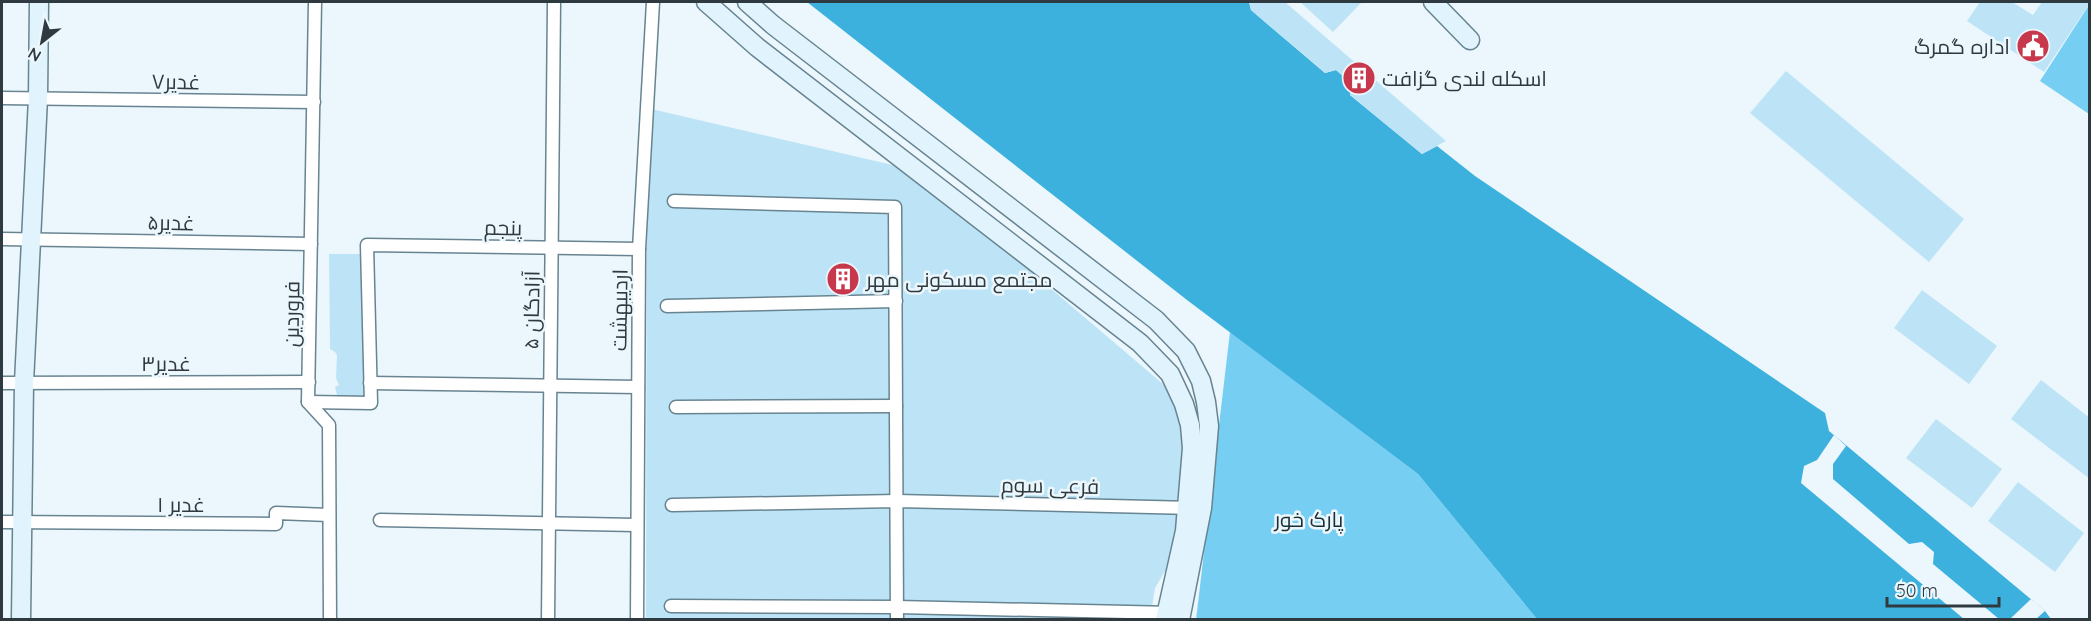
<svg xmlns="http://www.w3.org/2000/svg" width="2091" height="621" viewBox="0 0 2091 621" font-family="Quicksand,Cairo,sans-serif">
<rect width="100%" height="100%" fill="#ebf7fc"/>
<g fill="#76cef3">
<polygon points="2089,5 2089,114 2040,81"/>
<polygon points="1230,332 1418,474 1537,619 1196,620"/>
</g>
<polygon fill="#3db1dd" points="807,2 1249,2 1251,10 1325,73 1336,70 1351,83 1350,95 1422,154 1437,146 1475,176 1825,413 1829,431 2045,611 2051,619 1537,619 1418,474 1187,300"/>
<g fill="#ebf7fc">
<polygon points="1834,435 1846,446 1833,464 1833,479 1909,544 1922,542 1934,552 1933,564 1999,619 1964,619 1801,483 1804,466 1817,460"/>
<polygon points="2031,599 2045,611 2036,619 2010,619"/>
</g>
<g fill="#bde4f6">
<polygon points="1249,2 1285,2 1446,141 1422,154 1350,95 1351,83 1336,70 1325,73 1251,10"/>
<polygon points="1300,2 1362,2 1333,32"/>
<polygon points="1980,2 2012,2 2033,15 2042,2 2090,3 2044,72 1967,21"/>
<polygon points="1786,71 1964,219 1929,262 1750,113"/>
<polygon points="647,108 910,169 1183,401 1202,508 1155,588 1150,620 646,620"/>
<polygon points="329,254 365,254 368,400 338,399 335,387 339,385 336,378 337,355 335,352 330,349"/>
<polygon points="1922,290 1997,346 1969,384 1894,328"/>
<polygon points="2041,380 2090,418 2090,479 2011,419"/>
<polygon points="1936,419 2002,469 1972,508 1906,458"/>
<polygon points="2018,482 2084,533 2055,572 1988,521"/>
</g>
<g fill="none" stroke-linecap="round" stroke-linejoin="round">
<g stroke="#688491" stroke-width="15">
<g id="street">
<polyline points="315,2 308,402 329,425 330,620"/>
<polyline points="2,98 314,102"/>
<polyline points="674,201 895,207 897,620"/>
<polyline points="2,239 311,244"/>
<polyline points="667,306 896,301"/>
<polyline points="2,383 309,382"/>
<polyline points="370,383 638,387"/>
<polyline points="308,402 371,403 367,245 639,249"/>
<polyline points="676,407 896,406"/>
<polyline points="672,505 897,501 1193,508"/>
<polyline points="380,520 636,525"/>
<polyline points="2,522 276,524 276,513 329,515"/>
<polyline points="671,606 897,607 1173,613"/>
<polyline points="548,620 554,2"/>
<polyline points="637,620 639,249 653,2"/>
</g>
</g>
<g stroke="#688491" stroke-width="21">
<g id="secondary">
<polyline points="706,2 757,47 1140,343 1170,374 1184,404 1190,425 1192,448 1185,531 1165,620"/>
<polyline points="747,2 773,25 1156,320 1186,351 1201,381 1206,402 1209,426 1202,508 1180,620"/>
<polyline points="1433,2 1470,40"/>
<polyline points="21,620 24,383 38,98 39,2"/>
</g>
</g>
<use href="#street" stroke="#fff" stroke-width="12"/>
<use href="#secondary" stroke="#e1f4fd" stroke-width="18"/>
</g>
<defs>
<g id="civic-disc" transform="scale(1.725)"><circle r="9.5" fill="#c8384c" stroke="#ebf7fc"/><path d="M-.6-6.5H3V-4.5H.6V-3L4-1V1h2V6H-6V1h2V-1L-.6-3ZM-1.2 2.5V6h2.4V2.5Z" fill="#fff"/></g>
<g id="building-disc" transform="scale(1.725)"><circle r="9.5" fill="#c8384c" stroke="#ebf7fc"/><path d="M-4-6H4V6H1V3H-1V6H-4ZM-2.5-4.3h1.7v1.8h-1.7ZM.8-4.3h1.7v1.8H.8ZM-2.5-1h1.7V.8h-1.7ZM.8-1h1.7V.8H.8Z" fill="#fff"/></g>
</defs>
<g fill-rule="evenodd">
<use href="#civic-disc" x="2033" y="46"/>
<use href="#building-disc" x="1359" y="78"/>
<use href="#building-disc" x="843" y="279"/>
</g>
<g text-anchor="middle" dominant-baseline="central" stroke-width="5" stroke-linejoin="round" paint-order="stroke">
<g font-size="21" fill="#2f3a40" stroke="#ebf7fc" text-anchor="start">
<text x="2010" y="46" text-anchor="end">اداره گمرگ</text>
<text x="1382" y="78">اسکله لندی گزافت</text>
<text x="866" y="279">مجتمع مسکونی مهر</text>
</g>
<g font-size="21" fill="#2f3a40" stroke="#ebf7fc">
<text transform="translate(176 81) rotate(1)">غدیر۷</text>
<text transform="translate(171 222) rotate(1)">غدیر۵</text>
<text transform="translate(503 227) rotate(1)">پنجم</text>
<text transform="translate(531 310) rotate(-89)">آزادگان ۵</text>
<text transform="translate(619 310) rotate(-89)">اردیبهشت</text>
<text transform="translate(291 314) rotate(-89)">فروردین</text>
<text x="166" y="363">غدیر۳</text>
<text transform="translate(1050 485) rotate(1)">فرعی سوم</text>
<text x="181" y="504">غدیر ۱</text>
</g>
<g font-size="21" fill="#1a2e36" stroke="#ebf7fc">
<text x="1309" y="519">پارک خور</text>
</g>
</g>
<rect width="2091" height="621" fill="none" stroke="#2f3a40" stroke-width="6"/>
<g transform="translate(42 42) rotate(211)" stroke="#ebf7fc" stroke-width="4.5" paint-order="stroke">
<path d="M0-4.5L10 22L0 15L-10 22Z" fill="#2f3a40"/>
<text y="-9" font-size="16" font-weight="bold" text-anchor="middle" fill="#2f3a40">N</text>
</g>
<path d="M1887 597v9h112v-9" fill="none" stroke="#2f3a40" stroke-width="3"/>
<text x="1896" y="597" font-size="18" fill="#2f3a40" stroke="#ebf7fc" stroke-width="4.5" paint-order="stroke">50 m</text>
</svg>
